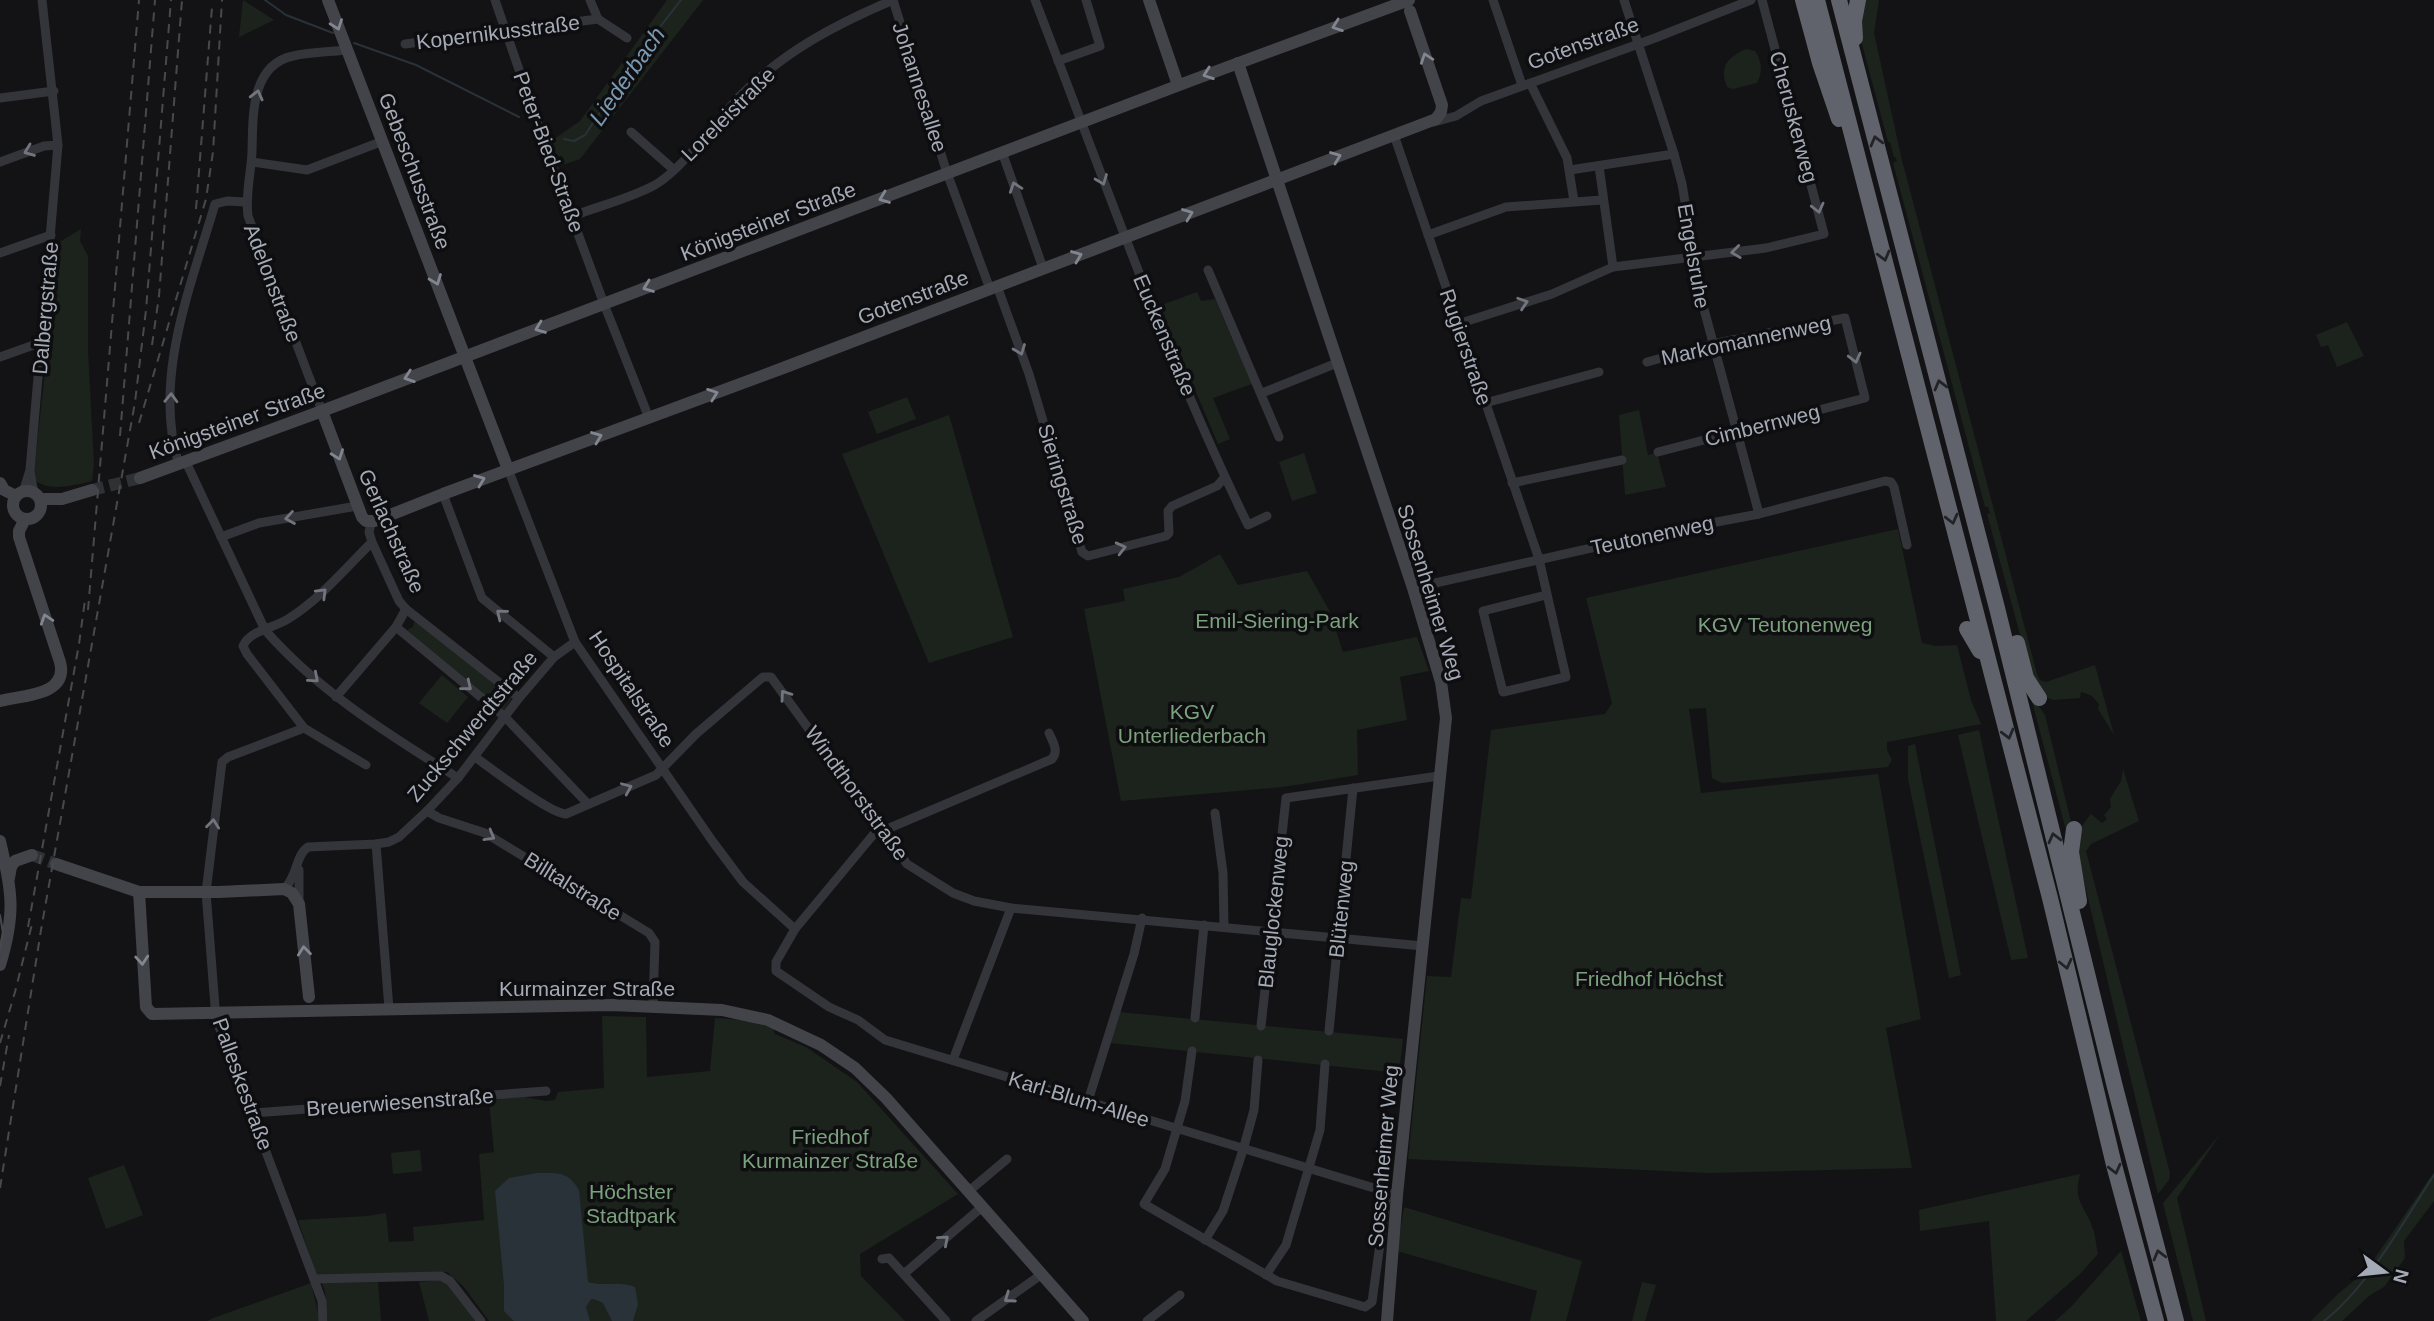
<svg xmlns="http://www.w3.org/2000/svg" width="2434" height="1321" viewBox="0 0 2434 1321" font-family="Arial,sans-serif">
<rect width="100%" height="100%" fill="#131315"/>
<g fill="#1b231c">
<polygon points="243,0 274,20 239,37"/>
<polygon points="667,0 703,0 580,159 556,167 547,144 580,121"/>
<polygon points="1863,0 1879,0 1874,33 1901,156 2037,674 2040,680 2046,682 2095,665 2114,735 2098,709 2099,704 2092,696 2081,692 2080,698 2053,700 2043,696 2030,671 1987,514 1990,513 1988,507 1985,507 1893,163 1897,161 1896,158 1894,157 1890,142 1888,142 1859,33"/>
<path d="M 1746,49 L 1755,51 C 1762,62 1763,71 1757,83 L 1733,89 L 1727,87 C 1719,66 1727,58 1746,49 Z"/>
<path d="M 81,229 L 80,241 L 88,256 L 88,351 L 94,464 L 92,481 C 74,485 49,493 33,479 L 59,249 L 61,241 Z"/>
<polygon points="1197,292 1201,301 1215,299 1252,384 1213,398 1230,439 1218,444 1178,350 1156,307"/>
<polygon points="2347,322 2364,356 2337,367 2328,345 2321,347 2316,335"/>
<polygon points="907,397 916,419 877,434 868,412"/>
<polygon points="1639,410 1648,455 1657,453 1666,487 1625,495 1619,415"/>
<polygon points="949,415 1013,637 929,663 842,454"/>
<polygon points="1304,453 1317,493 1292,501 1279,462"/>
<polygon points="1898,529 1922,643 1936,646 1957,645 1971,700 1981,724 1887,742 1887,750 1892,760 1888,767 1722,783 1712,778 1706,708 1689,709 1701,793 1878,774 1921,1019 1886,1028 1912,1168 1709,1173 1408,1159 1427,976 1451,977 1461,898 1471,899 1491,730 1605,714 1612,703 1586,598"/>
<polygon points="1220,554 1238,585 1307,571 1329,610 1343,652 1417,637 1429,671 1400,677 1407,720 1357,730 1358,775 1283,787 1121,801 1084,609 1125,601 1123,589 1179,577"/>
<polygon points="415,619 512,698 503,711 446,665 407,630 413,627"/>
<polygon points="442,675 468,697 447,723 419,703"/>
<polygon points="2030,694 2045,715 2071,822 2068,838"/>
<polygon points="1979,730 2028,958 2011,960 1958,735"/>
<polygon points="1915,744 1961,975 1949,978 1908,779 1908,746"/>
<path d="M 2123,769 L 2139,821 L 2091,844 L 2086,851 L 2170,1173 L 2169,1180 L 2158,1194 L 2079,860 C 2076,839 2077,830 2091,814 L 2102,823 L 2107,819 L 2104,815 L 2111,807 L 2110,799 L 2121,781 Z"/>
<polygon points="1119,1012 1403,1039 1399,1073 1110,1043"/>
<polygon points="602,1016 646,1017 647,1077 710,1071 715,1018 745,1020 773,1028 775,1034 806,1047 857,1082 958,1194 860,1254 861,1276 905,1321 489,1321 464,1287 447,1272 317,1277 298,1220 367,1216 386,1213 389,1242 414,1241 413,1227 484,1220 479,1154 494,1152 489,1101 519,1096 546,1101 555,1100 558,1092 604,1088"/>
<polygon points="2221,1133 2177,1198 2206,1321 2193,1321 2163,1203"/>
<polygon points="420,1150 422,1171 393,1174 391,1153"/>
<polygon points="124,1165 143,1215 106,1229 88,1178"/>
<polygon points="2434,1172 2434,1201 2404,1241 2405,1258 2384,1287 2370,1295 2342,1321 2311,1321 2339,1293 2366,1271"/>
<path d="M 2080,1174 C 2072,1204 2087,1206 2094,1232 C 2096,1239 2096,1247 2098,1254 L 2080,1274 L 2026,1321 L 1996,1321 L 1989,1221 L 1920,1231 L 1919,1210 Z"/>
<polygon points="1404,1207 1582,1261 1566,1321 1530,1321 1537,1291 1397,1251"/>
<polygon points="2121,1251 2141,1321 2055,1321 2070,1308"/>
<polygon points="438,1280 448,1283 477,1321 429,1321 419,1282"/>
<polygon points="378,1282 381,1321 328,1321 325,1291 322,1283"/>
<polygon points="1642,1282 1656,1285 1645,1321 1632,1321"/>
<polygon points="311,1283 320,1321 207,1321 216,1317"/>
</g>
<path fill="#293239" d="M 537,1173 C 558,1173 568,1171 579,1190 L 588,1282 C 604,1287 620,1280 635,1287 L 638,1304 L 633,1321 L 612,1321 L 603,1303 L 594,1299 L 591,1299 L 586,1307 L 590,1321 L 514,1321 L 504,1311 L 504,1285 L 495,1191 L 509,1178 Z"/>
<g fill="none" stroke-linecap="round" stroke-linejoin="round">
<g stroke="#293239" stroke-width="2">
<polyline points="265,0 286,15 333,33"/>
<polyline points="354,43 416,65 519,117"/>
<polyline points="564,139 574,141 585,135 642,50 681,0"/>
<path d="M 2324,1321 C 2368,1287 2403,1222 2434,1175"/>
</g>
<g stroke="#303135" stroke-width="12" stroke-dasharray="12 6" stroke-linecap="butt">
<polyline points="92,490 140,478"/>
<polyline points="32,855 56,864"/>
</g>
<g stroke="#34353a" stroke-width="9">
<polyline points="495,0 544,142 604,304 649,418"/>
<polyline points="590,0 598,19"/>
<polyline points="893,0 947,173 990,289"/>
<path d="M 1035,0 C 1103,176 1165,355 1248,525 L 1267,516"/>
<polyline points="1493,0 1522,85"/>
<polyline points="1624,0 1674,154 1682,184 1701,298 1759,514"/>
<polyline points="405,44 598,19 627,38"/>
<polyline points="1058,61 1100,46 1086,0"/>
<polyline points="1530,83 1567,158 1574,201"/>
<polyline points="0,98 54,91"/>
<polyline points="1434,122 1456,116 1481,101 1655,38 1751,0"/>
<polyline points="631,132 673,169"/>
<polyline points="1394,135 1539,559 1566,677 1503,692 1483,611 1546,595"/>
<polyline points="1002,152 1043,268"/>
<polyline points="0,162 44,146 58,145"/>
<polyline points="252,162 307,170 383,141"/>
<polyline points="1599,166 1613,267"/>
<polyline points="1570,170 1674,154"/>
<path d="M 573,216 C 599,206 628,199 653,186 C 680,172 717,121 739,97 C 783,52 836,24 893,0"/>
<polyline points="1428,235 1506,207 1602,200"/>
<polyline points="0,253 51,235"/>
<polyline points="1208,270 1279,437"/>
<polyline points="997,286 1029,374 1082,552 1088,556 1166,536 1169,533 1168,511 1172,506 1217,486 1225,477"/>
<polyline points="1458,324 1552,294 1613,267 1766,248 1824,234 1762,0"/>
<polyline points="0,357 42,342"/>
<polyline points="1647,362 1712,344 1845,318 1865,398 1658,452"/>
<polyline points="1262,393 1337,363"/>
<polyline points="1485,403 1599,372"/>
<path d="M 322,411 L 248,216 C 245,195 251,174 252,152 C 253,118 250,65 293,56 C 310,52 329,52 347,50"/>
<path d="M 186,462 L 265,630 C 319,692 390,735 458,778"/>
<path d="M 179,465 C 152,379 191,286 215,204 L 227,201 L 246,202"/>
<polyline points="508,469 575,642 713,842 743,882 795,929"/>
<polyline points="30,472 34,493"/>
<polyline points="1512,483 1622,460"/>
<polyline points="23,492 30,470 58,145 42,0"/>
<polyline points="443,494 482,598 554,657"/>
<polyline points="371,523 369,532 372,542 399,601 406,609 519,698"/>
<polyline points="221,537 259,523 357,506"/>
<polyline points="1413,588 1658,533 1759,514 1885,481 1891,482 1894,487 1907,545"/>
<polyline points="396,627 505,717 588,804"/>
<polyline points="336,697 396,627 406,609"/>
<polyline points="304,728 228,757 222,762 206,892 216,1019 312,1274 322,1301 323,1321"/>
<path d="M 1049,733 C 1053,742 1059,751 1052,759 L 873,835 L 795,929 L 776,962 L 776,971 L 829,1007 L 858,1020 L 885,1040 L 1397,1195"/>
<path d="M 475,757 C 492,769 550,814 566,814 L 656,775 L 696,734 L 763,677 L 771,677 L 907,864 L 953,893 L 974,901 L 1011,908 L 1423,946"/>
<path d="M 366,765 L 304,728 L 247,654 L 243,646 C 250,630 274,628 288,619 C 320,599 345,569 372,542"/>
<polyline points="427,811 439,818 485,833 649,933 655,942 653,1006"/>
<polyline points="1215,813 1223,873 1224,926"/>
<polyline points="376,844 389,1009"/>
<polyline points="299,870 299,904"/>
<path d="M 284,889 C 298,876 295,856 308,847 L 376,844 L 389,842 L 399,837 L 427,811 L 458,778 L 519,698 L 554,657 L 575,642"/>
<polyline points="1195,1018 1204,925"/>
<polyline points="1261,1026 1286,798 1439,776"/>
<polyline points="1329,1031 1353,788"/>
<polyline points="1192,1051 1185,1101 1165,1169 1144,1204 1277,1281 1365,1307 1372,1302 1387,1193"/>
<polyline points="953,1060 1011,908"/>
<polyline points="1088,1101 1134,954 1142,918"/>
<polyline points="253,1113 546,1091"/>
<polyline points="969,1191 1007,1159"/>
<polyline points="1205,1240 1223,1211 1243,1150 1254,1110 1258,1060"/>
<polyline points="882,1259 889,1258 946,1321"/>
<polyline points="905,1273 982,1207"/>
<polyline points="1266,1275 1286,1245 1320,1130 1325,1064"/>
<polyline points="314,1279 441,1276 450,1281 481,1321"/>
<polyline points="976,1321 1042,1274"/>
<polyline points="1147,1321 1180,1295"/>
</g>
<g stroke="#42444a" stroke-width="12">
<polyline points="328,0 508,469"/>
<polyline points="1149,0 1178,85"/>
<polyline points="1238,63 1413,588 1441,682 1446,718 1397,1195 1387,1321"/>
<polyline points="322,411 362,517 366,521 375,521 443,494 783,368 1436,119 1441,112 1442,105 1410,11"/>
<polyline points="140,478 322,411 1190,81 1409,0"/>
<polyline points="0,483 4,490 16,496"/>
<circle cx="27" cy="505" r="14"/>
<polyline points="40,499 62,499 92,490"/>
<path d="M 0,701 C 22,695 69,696 60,662 L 19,537 L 19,531 L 25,519"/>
<path d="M 0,841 C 12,893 16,912 0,965"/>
<polyline points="56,864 139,892 219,892 284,889 292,893 299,904 309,997"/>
<polyline points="9,878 11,867 15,861 32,855"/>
<polyline points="139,892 146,1007 152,1014 612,1005 722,1010 768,1020 821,1045 855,1068 886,1098 1083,1321"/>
</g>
<g stroke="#60636b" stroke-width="16">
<polyline points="1803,0 1820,63 1839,119"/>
<polyline points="1817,0 2050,898 2114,1165 2156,1321"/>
<polyline points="1839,0 1997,608 2115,1087 2176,1321"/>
<polyline points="1855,38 1854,21 1858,0"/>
<polyline points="1967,629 1980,651"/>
<polyline points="2017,643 2026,678 2039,698"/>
<polyline points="2074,829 2071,852 2079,901"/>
</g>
<polyline stroke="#47494f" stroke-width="2" points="0,915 3,933 0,949"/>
<g stroke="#47494f" stroke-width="2" stroke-dasharray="9 7" stroke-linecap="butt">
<polyline points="196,209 212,7"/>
<polyline points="152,345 159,296 182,0"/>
<polyline points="139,423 206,199 213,152 222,0"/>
<polyline points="120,436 155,0"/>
<polyline points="88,610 139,0"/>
<polyline points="28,927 79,644 85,600"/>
<polyline points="0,1043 15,992 33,920"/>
<polyline points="0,1086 9,1035"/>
<polyline points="0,1188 41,930 135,402 146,310 171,0"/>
</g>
</g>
<defs><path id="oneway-chevron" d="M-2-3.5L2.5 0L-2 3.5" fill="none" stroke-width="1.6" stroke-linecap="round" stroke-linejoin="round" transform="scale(1.75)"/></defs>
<g stroke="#828690">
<use href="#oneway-chevron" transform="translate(337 25) rotate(70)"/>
<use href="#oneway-chevron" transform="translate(1337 26) rotate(160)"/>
<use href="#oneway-chevron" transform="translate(1426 58) rotate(-109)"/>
<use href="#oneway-chevron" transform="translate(1208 74) rotate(160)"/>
<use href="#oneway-chevron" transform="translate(1336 157) rotate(-21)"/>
<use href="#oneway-chevron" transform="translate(884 198) rotate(159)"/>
<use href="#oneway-chevron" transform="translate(1188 214) rotate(-21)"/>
<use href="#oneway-chevron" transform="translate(1077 256) rotate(-21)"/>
<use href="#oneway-chevron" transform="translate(436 280) rotate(69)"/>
<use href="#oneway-chevron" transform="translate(648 287) rotate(159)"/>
<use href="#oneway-chevron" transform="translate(540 328) rotate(159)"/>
<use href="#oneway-chevron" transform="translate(409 377) rotate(161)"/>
<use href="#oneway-chevron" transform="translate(713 394) rotate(-20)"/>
<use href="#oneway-chevron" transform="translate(597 437) rotate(-21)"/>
<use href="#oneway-chevron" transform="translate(338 455) rotate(70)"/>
<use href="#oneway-chevron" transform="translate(480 480) rotate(-21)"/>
<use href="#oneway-chevron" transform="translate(46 619) rotate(-108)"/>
<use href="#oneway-chevron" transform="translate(304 951) rotate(-96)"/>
<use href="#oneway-chevron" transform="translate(142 960) rotate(86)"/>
</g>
<g stroke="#72757e">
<use href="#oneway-chevron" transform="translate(257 95) rotate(-76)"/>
<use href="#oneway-chevron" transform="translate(29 151) rotate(159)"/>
<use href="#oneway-chevron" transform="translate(1102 180) rotate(69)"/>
<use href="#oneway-chevron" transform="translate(1015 187) rotate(-109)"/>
<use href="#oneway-chevron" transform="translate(1818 208) rotate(76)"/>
<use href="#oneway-chevron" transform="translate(1736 252) rotate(173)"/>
<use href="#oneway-chevron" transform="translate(1523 303) rotate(-18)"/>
<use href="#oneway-chevron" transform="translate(1020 350) rotate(69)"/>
<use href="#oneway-chevron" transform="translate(1855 358) rotate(76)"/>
<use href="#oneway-chevron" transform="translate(171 398) rotate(-88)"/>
<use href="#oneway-chevron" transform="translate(290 518) rotate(171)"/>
<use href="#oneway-chevron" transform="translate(1121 548) rotate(-14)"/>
<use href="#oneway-chevron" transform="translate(322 593) rotate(-45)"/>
<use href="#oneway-chevron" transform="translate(501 614) rotate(-141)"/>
<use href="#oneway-chevron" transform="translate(314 678) rotate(41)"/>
<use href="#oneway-chevron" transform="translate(467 686) rotate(39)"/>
<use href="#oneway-chevron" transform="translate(785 695) rotate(-125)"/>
<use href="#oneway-chevron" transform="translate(627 788) rotate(-23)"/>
<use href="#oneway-chevron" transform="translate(213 824) rotate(-84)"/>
<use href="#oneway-chevron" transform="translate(490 836) rotate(30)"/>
<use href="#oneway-chevron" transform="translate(944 1240) rotate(-41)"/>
<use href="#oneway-chevron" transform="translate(1009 1298) rotate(145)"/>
</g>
<g stroke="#222327">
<use href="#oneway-chevron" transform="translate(1876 141) rotate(-105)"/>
<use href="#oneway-chevron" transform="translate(1884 256) rotate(75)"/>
<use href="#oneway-chevron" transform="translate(1940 385) rotate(-105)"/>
<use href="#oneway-chevron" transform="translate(1952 519) rotate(76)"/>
<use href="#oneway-chevron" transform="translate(2008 734) rotate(75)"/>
<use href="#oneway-chevron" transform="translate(2054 838) rotate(-104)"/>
<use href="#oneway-chevron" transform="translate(2066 964) rotate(77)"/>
<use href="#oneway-chevron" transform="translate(2115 1169) rotate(76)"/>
<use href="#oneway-chevron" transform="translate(2159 1255) rotate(-105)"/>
</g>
<g text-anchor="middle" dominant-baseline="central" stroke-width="7" stroke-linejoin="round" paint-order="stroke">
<g font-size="21" fill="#a4aab6" stroke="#0e0e10">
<text transform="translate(498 32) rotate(-7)">Kopernikusstraße</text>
<text transform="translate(1583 43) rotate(-20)">Gotenstraße</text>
<text transform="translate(920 87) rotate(72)">Johannesallee</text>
<text transform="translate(728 114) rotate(-45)">Loreleistraße</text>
<text transform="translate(1794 117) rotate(75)">Cheruskerweg</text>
<text transform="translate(549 152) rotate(70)">Peter-Bied-Straße</text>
<text transform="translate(415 171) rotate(69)">Gebeschusstraße</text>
<text transform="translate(768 221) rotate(-21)">Königsteiner Straße</text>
<text transform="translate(1694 256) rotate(80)">Engelsruhe</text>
<text transform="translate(273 283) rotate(69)">Adelonstraße</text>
<text transform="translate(913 297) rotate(-21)">Gotenstraße</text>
<text transform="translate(45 308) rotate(-85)">Dalbergstraße</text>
<text transform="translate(1165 335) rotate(67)">Euckenstraße</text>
<text transform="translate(1746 340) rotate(-12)">Markomannenweg</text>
<text transform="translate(1466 347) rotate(71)">Rugierstraße</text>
<text transform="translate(237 421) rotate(-20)">Königsteiner Straße</text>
<text transform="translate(1762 425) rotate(-14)">Cimbernweg</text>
<text transform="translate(1063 484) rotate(73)">Sieringstraße</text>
<text transform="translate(392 531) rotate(66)">Gerlachstraße</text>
<text transform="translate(1652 535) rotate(-12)">Teutonenweg</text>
<text transform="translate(1431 592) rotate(73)">Sossenheimer Weg</text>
<text transform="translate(632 689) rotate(56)">Hospitalstraße</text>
<text transform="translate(472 726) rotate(-50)">Zuckschwerdtstraße</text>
<text transform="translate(857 793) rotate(54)">Windthorststraße</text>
<text transform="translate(573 886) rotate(32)">Billtalstraße</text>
<text transform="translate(1341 909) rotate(-84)">Blütenweg</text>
<text transform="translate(1273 912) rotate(-84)">Blauglockenweg</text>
<text x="587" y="988">Kurmainzer Straße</text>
<text transform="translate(243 1084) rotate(70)">Palleskestraße</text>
<text transform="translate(1079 1099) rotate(17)">Karl-Blum-Allee</text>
<text transform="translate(400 1102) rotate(-4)">Breuerwiesenstraße</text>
<text transform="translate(1383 1156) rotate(-85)">Sossenheimer Weg</text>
</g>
<g font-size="21" fill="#7ba17d" stroke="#0e0e10">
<text x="1277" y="620">Emil-Siering-Park</text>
<text x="1785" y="624">KGV Teutonenweg</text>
<text x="1192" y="711">KGV<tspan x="1192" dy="24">Unterliederbach</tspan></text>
<text x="1649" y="978">Friedhof Höchst</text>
<text x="830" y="1136">Friedhof<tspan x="830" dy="24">Kurmainzer Straße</tspan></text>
<text x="631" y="1191">Höchster<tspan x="631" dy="24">Stadtpark</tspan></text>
</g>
<g font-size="23" font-style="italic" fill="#7a99b2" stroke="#0e0e10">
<text transform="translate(627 76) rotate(-55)">Liederbach</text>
</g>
</g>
<g transform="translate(2385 1272) rotate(105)" stroke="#0e0e10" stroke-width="5" paint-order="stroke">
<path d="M0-5L12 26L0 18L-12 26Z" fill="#a4aab6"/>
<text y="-10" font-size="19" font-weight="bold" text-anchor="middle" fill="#a4aab6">N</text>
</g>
</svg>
